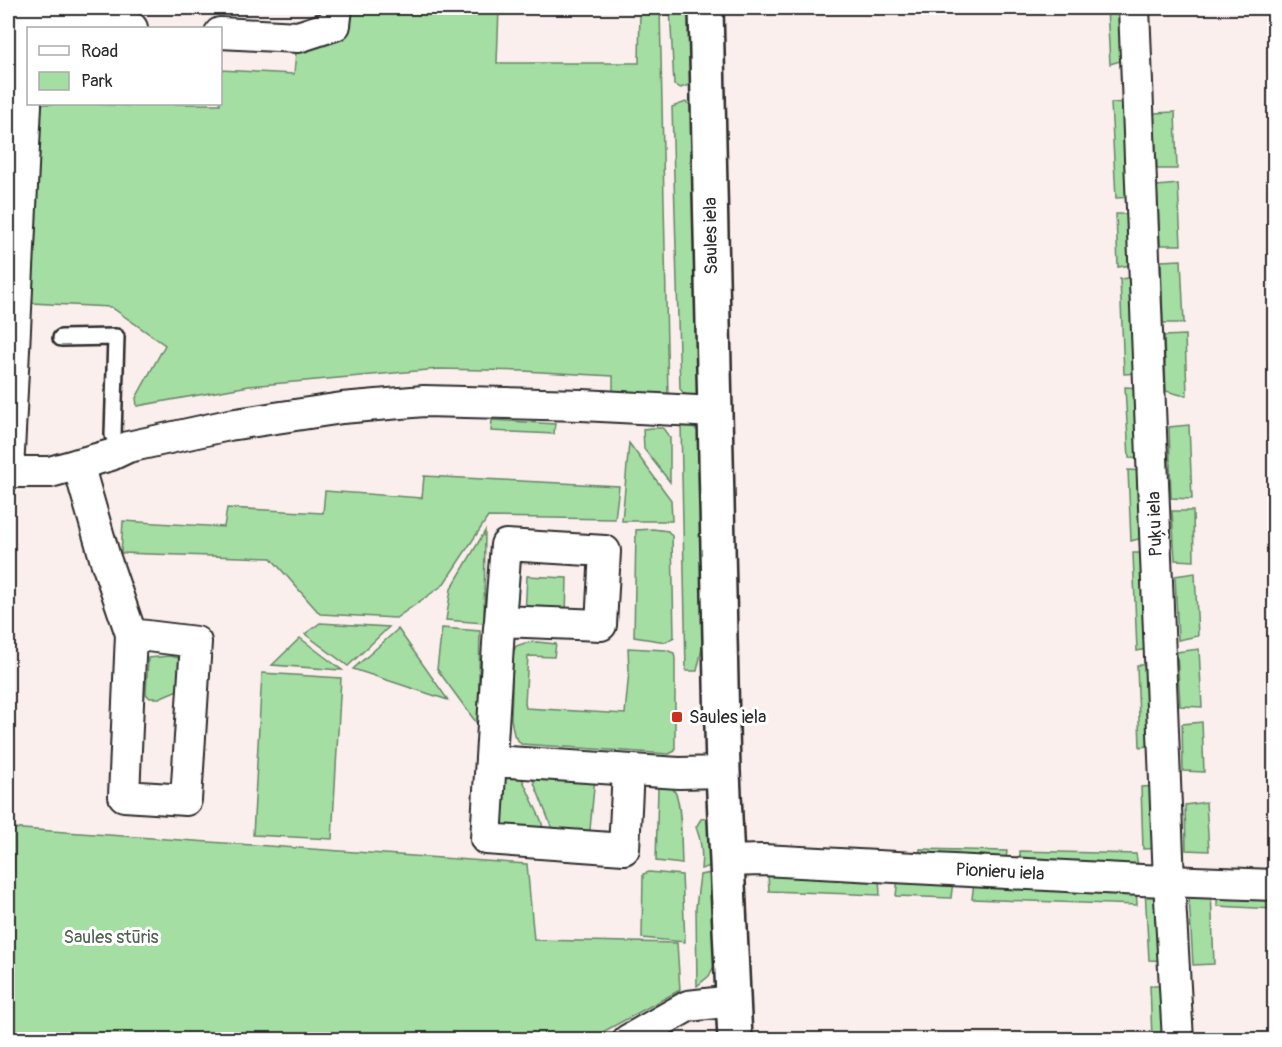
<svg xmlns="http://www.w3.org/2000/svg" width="1282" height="1047" viewBox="0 0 1282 1047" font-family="Pangolin,sans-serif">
<rect width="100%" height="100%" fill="#fbefed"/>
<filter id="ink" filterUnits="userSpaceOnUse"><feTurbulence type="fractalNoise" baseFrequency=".0167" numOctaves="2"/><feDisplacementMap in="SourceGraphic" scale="12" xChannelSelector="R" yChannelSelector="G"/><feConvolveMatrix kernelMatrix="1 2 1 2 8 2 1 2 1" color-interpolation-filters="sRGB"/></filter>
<g filter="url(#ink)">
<g fill="#a4dea3" stroke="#688467" stroke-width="1.5">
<path d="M 352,8 L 499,8 L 497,63 L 639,63 L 640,8 L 660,8 L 668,396 L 613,396 L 613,376 L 523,371 L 439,369 L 249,386 L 137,406 L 136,398 L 165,345 L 111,307 L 30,303 L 30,104 L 92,104 L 135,106 L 136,104 L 220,104 L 221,70 L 294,74 L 296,52 C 324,45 348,42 352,8 Z"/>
<polygon points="670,8 691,8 694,83 681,88 674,85"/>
<polygon points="1107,8 1125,8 1127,59 1110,64"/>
<polygon points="686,102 695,108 702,391 697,398 686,396 680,389 672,107"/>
<polygon points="1130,102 1134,197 1116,198 1111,103"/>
<polygon points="1175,112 1177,169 1157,169 1154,113"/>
<polygon points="1178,184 1181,245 1160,245 1157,186"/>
<polygon points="1116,214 1135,214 1136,264 1118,267"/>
<polygon points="1181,260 1184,323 1163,323 1161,261"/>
<polygon points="1137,277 1141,373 1124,374 1120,279"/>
<polygon points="1185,335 1187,395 1181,395 1166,391 1164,336"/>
<polygon points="1125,387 1140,388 1144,459 1129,458"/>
<polygon points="492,420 555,424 554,434 491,431"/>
<polygon points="681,424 690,424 700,433 706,631 697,671 686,671"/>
<polygon points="1189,425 1192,499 1171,498 1169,427"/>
<polygon points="651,428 663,428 670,438 670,482 644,449 643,429"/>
<polygon points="629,443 671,500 672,521 622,521"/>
<polygon points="1128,470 1145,471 1146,537 1131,541"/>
<polygon points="424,476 619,486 615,519 488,517 443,585 396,618 320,614 271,558 121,553 123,521 224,527 227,508 323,513 325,491 422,498"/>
<polygon points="1172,511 1193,511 1194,561 1175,560"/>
<polygon points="653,529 668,531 672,536 674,637 666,642 634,637 636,530"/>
<polygon points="485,531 484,623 446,620 451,589"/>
<polygon points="1133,553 1148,553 1152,648 1137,651"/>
<polygon points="1195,573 1198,636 1178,640 1175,576"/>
<polygon points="527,576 567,578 566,617 525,615"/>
<polygon points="320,623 389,627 348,666 305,634"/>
<polygon points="442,628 480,631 478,725 437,669"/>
<polygon points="398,629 448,700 353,669"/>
<polygon points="300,638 342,670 272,665"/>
<polygon points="537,642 556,644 554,657 528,656 525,703 526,708 625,714 629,671 628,648 666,650 674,653 675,659 675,751 669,754 521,744 514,735 511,719 513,653 516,646 525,643"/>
<polygon points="1199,649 1202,707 1180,706 1177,652"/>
<polygon points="170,656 188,660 187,686 159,698 150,698 146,694 148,658"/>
<polygon points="1137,665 1154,665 1157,745 1140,747"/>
<polygon points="262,673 341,678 332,839 253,835"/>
<polygon points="1202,722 1204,772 1183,771 1182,724"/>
<polygon points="500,774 520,774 541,820 545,835 499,829"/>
<polygon points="531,775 595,777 589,840 555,836"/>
<polygon points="1159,786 1162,848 1143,849 1141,787"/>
<path d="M 667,787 C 672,788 672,787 675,792 C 682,803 681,849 682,864 L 656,861 L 658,788 Z"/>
<polygon points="1206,802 1209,851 1186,850 1185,805"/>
<path d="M 710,818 L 711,866 L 701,869 C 703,855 701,840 696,827 L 701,819 Z"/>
<polygon points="8,828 527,864 534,940 677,943 680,990 590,1039 8,1039"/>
<polygon points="920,849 1007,851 1006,859 919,856"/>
<polygon points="1020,851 1136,854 1138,866 1020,859"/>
<polygon points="649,872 682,875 685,942 642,938 643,874"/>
<polygon points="712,873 714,966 709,976 697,986 696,907 700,875"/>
<polygon points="768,874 879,877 880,895 769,891"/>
<polygon points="898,878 953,881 951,898 896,896"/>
<polygon points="974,882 1136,887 1137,905 972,899"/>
<polygon points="1145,889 1158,890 1169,961 1149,960"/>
<polygon points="1211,891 1214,964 1193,965 1189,897"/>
<polygon points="1217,891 1274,893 1274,909 1217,906"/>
<polygon points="1150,986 1169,986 1172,1039 1152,1039"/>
</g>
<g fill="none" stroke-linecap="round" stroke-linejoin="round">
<g stroke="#2b2b2b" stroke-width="20">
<polyline id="service" points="61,338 116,337 113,435"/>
</g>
<g stroke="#2b2b2b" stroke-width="34">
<g id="minor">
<polyline points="1134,8 1169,881 1178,1040"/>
<polyline points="8,22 132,28"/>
<polyline points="220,33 298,37 335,25 337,8"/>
<polyline points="78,464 105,558 131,634 124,796 186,800 196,642 131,634"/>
<polyline points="8,472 50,472 111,455 128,447 229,425 342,408 424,401 582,405 715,412"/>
<polyline points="8,472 26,105 24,22"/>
<polyline points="500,621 601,625 605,551 506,545 500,621 499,628 486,839 624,849 628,770"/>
<polyline points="492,761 679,773 723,772"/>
<polyline points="726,861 763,860 1141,880 1274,885"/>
<polyline points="628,1040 688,1006 733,1001"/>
</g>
</g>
<g stroke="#2b2b2b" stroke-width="38">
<polyline id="tertiary" points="706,8 723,772 735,1040"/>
</g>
<use href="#service" stroke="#fff" stroke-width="15"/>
<use href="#minor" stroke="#fff" stroke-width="30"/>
<use href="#tertiary" stroke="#fff" stroke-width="33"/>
</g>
</g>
<rect fill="#c8321e" stroke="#fff" stroke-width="2" x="671" y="711" width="12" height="12" rx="3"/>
<g text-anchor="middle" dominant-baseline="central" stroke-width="6" stroke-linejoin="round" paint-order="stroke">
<g font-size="18" fill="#2b2b2b" stroke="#fff">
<text transform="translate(711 236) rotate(-91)">Saules iela</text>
<text transform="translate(1155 524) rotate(-92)">Puķu iela</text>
<text transform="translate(1000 872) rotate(3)">Pionieru iela</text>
</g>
<g font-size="18" fill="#2b2b2b" stroke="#fff" text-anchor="start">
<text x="689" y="717">Saules iela</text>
</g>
<g font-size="18" fill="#4f614f" stroke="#fff">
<text x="111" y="937">Saules stūris</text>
</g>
</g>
<rect width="1282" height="1047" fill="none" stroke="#fff" stroke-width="30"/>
<rect x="15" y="15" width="1252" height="1017" fill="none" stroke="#2b2b2b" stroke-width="2" filter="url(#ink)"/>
<rect x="27" y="27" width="195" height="78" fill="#ffffff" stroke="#aaaaaa" stroke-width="1.5"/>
<rect x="39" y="46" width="30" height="9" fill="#ffffff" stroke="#aaaaaa" stroke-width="1.5"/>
<text x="81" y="57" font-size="18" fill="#2b2b2b">Road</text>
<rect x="39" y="72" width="30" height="18" fill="#a4dea3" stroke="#aaaaaa" stroke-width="1.5"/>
<text x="81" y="87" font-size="18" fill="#2b2b2b">Park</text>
</svg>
